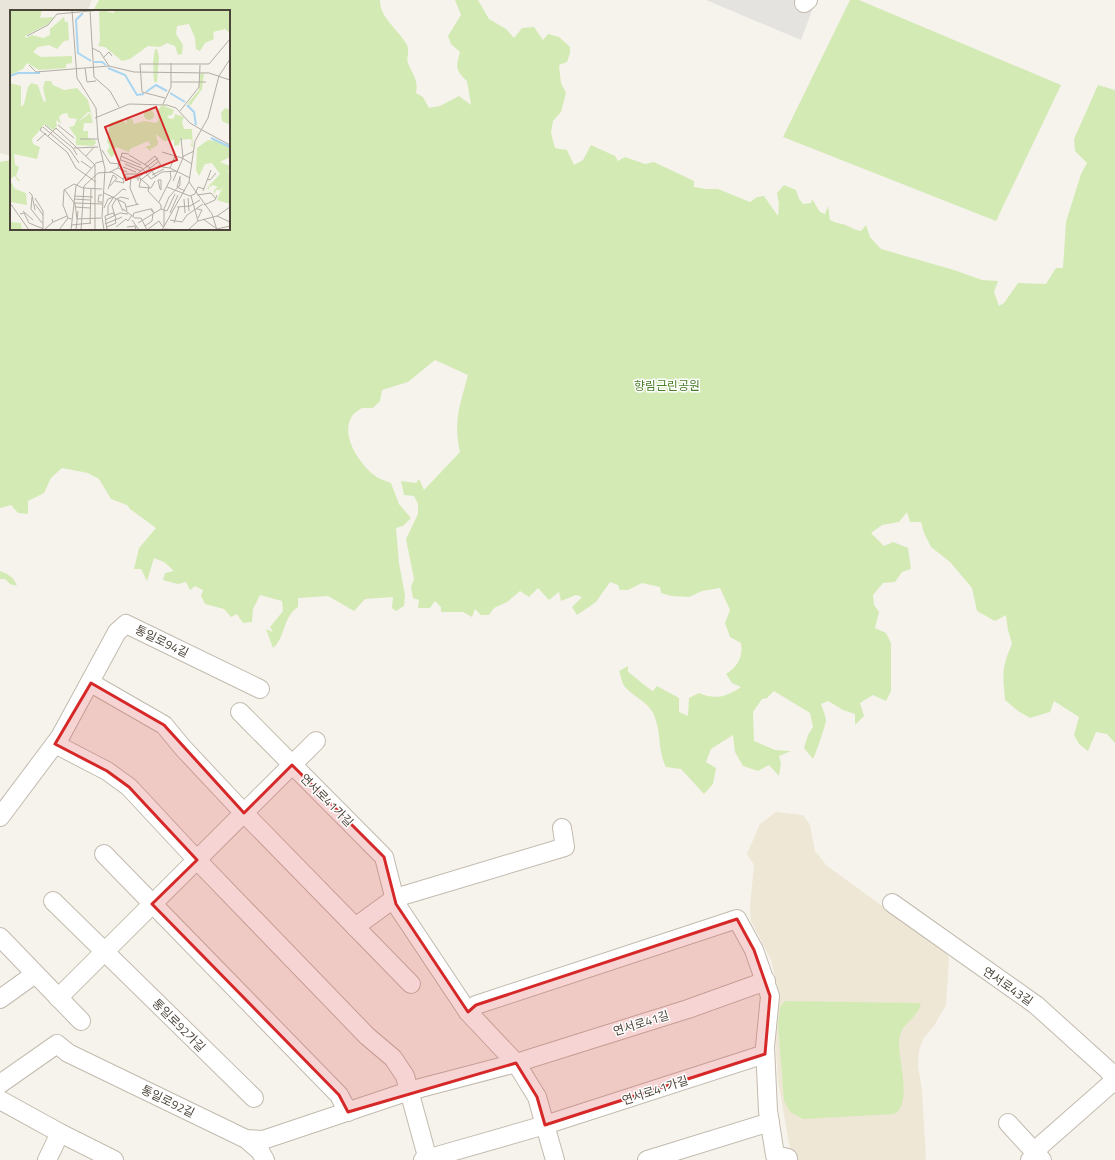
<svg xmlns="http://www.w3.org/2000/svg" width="1115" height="1160" viewBox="0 0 1115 1160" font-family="'Titillium Web','Noto Sans KR',sans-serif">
<rect width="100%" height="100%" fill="#f6f3ec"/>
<polygon fill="#eae5da" points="0,0 92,0 87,11 11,11 11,156 0,153"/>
<polygon fill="#efe7d6" points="776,812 803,815 810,825 815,851 827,866 895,915 942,945 949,958 946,1005 934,1026 923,1039 919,1051 918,1067 922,1090 926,1160 792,1160 778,1081 774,1021 777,985 771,960 751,921 750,906 754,865 747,854 760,824"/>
<g fill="#d3eab5">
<path d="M 99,0 L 380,0 C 379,17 399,30 407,45 C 410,52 406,57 408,63 C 412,74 419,80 416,93 L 423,97 L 429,108 L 440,106 L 459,96 L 471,105 L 467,81 C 455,70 456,67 460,52 L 451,44 L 448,36 L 461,15 L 455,0 L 478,0 L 489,19 L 506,29 L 514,38 L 522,28 L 534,27 L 543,40 L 548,34 L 559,37 L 570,47 L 570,53 L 567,62 L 559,65 L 561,83 L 566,93 L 561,112 L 553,121 L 551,133 L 555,148 L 567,150 L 574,165 L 583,160 L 591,145 L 615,156 L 618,161 L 625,157 L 645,164 L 654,162 L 694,181 L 694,187 L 706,189 L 718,189 L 750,202 L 757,197 L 764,196 L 778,216 L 779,204 L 777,193 L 784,185 L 796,190 L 799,199 L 803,204 L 811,203 L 812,199 L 820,212 L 825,214 L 828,206 L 830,220 C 834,222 837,223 842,224 C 850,226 853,230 861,231 L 866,225 L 870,237 L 881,249 L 954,270 L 982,280 L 998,281 L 994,292 L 999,306 L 1004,303 L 1018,283 L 1046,284 L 1056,268 L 1063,268 L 1066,222 L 1081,174 L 1087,163 L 1075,151 L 1074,139 L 1098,85 L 1115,90 L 1115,743 L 1107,734 L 1096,732 L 1088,751 L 1079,744 L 1074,735 L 1079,717 L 1054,701 L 1050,712 L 1030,718 L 1018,711 L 1005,700 C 1003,675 1001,668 1012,644 L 1008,630 L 1006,615 L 995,621 L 977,611 L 972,588 L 950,562 L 931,547 L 924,533 L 921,522 L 910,522 L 907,512 L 899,522 L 882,525 L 871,533 L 884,546 L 893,542 L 908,548 L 911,569 L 902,572 L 895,582 L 883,583 L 873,595 L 874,605 L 879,612 L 875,628 L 886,633 L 891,643 L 891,691 L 886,701 L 873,695 L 860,703 L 864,716 L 855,725 L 855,714 L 843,710 L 828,701 L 821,704 C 823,709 825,715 826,720 C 826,724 816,754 813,759 L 804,748 L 808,735 L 813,727 L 810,713 L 774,691 L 767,698 L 762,699 L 753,712 L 754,741 L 775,750 L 791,751 L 779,756 L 781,764 L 779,776 L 769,765 L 758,771 L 743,766 L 735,752 L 733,735 L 711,749 L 706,762 L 716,768 L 713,784 L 704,794 L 681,769 L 666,767 C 657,750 662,731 653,713 C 648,702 634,697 626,688 C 622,685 621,676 619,671 L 628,666 L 628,672 C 637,678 644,686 653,691 L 657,686 L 679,698 L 679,712 L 688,716 L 689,698 L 699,693 C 716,700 726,697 741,687 L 732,683 L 726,674 C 738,666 743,658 741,643 L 730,637 L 725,623 L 730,610 L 720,588 L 702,591 L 689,597 L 672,596 L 661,593 L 660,587 L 642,583 L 628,590 L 620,590 L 618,585 L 610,582 L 596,602 L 577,615 L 572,607 L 582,597 L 576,595 L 561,601 L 559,592 L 549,600 L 538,588 L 529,597 L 520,591 L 507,602 L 494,608 L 489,615 L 481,615 L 475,609 L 472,617 L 463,612 L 441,612 L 441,607 L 435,601 L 430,608 L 418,608 L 419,600 L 413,598 L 411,587 L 414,579 L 406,539 L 418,514 L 418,504 L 414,496 L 404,495 L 401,481 L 416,483 L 419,479 L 424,490 L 460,452 C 453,422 460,405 468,375 L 435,360 L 408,382 L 382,390 L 380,401 L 373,408 L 362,408 C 359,410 354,413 352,416 C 340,435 359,463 374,475 C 379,479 386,481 391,483 L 399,504 L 411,518 L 403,526 L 396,528 L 399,563 L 405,595 L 404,606 L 396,611 L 392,608 L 393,597 L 365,599 L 354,611 L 328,596 L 298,598 L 298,607 C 283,616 285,639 273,648 L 266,629 L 273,632 L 270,627 L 283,611 L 282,601 L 260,595 L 253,609 L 252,622 L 243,623 L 237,614 L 231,617 L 224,609 L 205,604 L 201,596 L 203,590 L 195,586 L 190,590 L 186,582 L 178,584 L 163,580 L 165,573 L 174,571 L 164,562 L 154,558 L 147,581 L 141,569 L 134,569 L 139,548 L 156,528 L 130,509 L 127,505 L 111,499 L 99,479 L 88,473 L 62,468 L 51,478 L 44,493 L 28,501 L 28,514 L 18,513 L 11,505 L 0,508 L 0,162 L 11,160 L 11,229 L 229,229 L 229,11 L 93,11 Z"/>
<polygon points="850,0 859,0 1061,85 996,221 783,137"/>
<path d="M 0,571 C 8,574 14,577 17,586 L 10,584 L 5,579 L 0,579 Z"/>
<path d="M 785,1001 L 919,1003 L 921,1004 C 917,1019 900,1023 899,1041 C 898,1060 913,1104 894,1114 L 803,1119 L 790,1112 L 784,1101 L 778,1025 L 780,1007 Z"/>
</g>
<polygon fill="#e5e3e0" points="706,0 816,0 801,40"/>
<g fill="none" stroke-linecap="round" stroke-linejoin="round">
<g stroke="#c2baae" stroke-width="20">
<g id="minor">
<polyline points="804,3 808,0"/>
<polyline points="91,683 164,725 183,748 244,813 411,984"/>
<polyline points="240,712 384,857 396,904 468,1012 516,1063 537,1097 555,1160"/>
<polyline points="55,744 107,771 129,787 197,860 367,1036 393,1058 405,1076 428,1160"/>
<polyline points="0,817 60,737 117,632 126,624 260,689"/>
<polyline points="104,854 339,1095 348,1112"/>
<polyline points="53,901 254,1098"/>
<polyline points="892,903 1036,1005 1108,1070 1115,1081"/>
<polyline points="355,927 395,898 565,847 562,828"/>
<polyline points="0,937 81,1021"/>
<polyline points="58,998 316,741"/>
<polyline points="0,999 35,974"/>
<polyline points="468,1012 476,1005 737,919 754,950 770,996 765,1047 768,1111 775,1155 788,1158 788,1160"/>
<polyline points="0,1084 57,1044 68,1053 246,1139 263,1140 409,1091 516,1063 688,1009 766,981"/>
<polyline points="0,1100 60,1133 114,1160"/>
<polyline points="1008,1123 1042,1160"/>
<polyline points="246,1139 260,1151 265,1160"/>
<polyline points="47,1160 60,1133"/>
<polyline points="423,1160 545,1125 765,1054"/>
<polyline points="647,1160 770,1122"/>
<polyline points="1030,1160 1037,1154 1040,1146 1115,1080"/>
</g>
</g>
<use href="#minor" stroke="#fff" stroke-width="18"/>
</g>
<path fill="#d62828" fill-opacity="0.2" stroke="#d62828" stroke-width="3" stroke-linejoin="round" d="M 91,683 L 164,725 L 244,813 L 292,765 L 384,857 L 396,904 L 468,1012 L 476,1005 L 737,919 L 754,950 L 770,996 L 765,1054 L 545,1125 L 537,1097 L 516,1063 L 348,1112 L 339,1095 L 152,904 L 197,860 L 129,787 L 107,771 L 55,744 Z"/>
<g text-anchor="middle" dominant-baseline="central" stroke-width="3" stroke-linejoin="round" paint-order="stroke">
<g font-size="12" fill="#4c7e2b" stroke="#fff">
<text x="667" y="385">향림근린공원</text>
</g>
<g font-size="12" fill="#4b4439" stroke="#fff">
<text transform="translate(162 641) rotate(26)">통일로94길</text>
<text transform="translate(327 800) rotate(45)">연서로41가길</text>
<text transform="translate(1008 986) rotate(35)">연서로43길</text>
<text transform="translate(641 1023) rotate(-17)">연서로41길</text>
<text transform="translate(179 1025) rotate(45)">통일로92가길</text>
<text transform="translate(655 1090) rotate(-18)">연서로41가길</text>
<text transform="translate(168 1101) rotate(26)">통일로92길</text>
</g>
</g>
<g transform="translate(10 10)">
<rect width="220" height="220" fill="#f6f3ec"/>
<path d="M 0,0 L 32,0 L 30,8 L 44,7 L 38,14 L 15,26 L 16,28 L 22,25 L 33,28 L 40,25 L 40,19 L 54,7 L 55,12 L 58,12 L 59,30 L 54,31 L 47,39 L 39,35 L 28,37 L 23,42 L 31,47 L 62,46 L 62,53 L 56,54 L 56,58 L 29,60 L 17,53 L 13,59 L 0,65 ZM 93,0 L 103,3 L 106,0 L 220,0 L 220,23 L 215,19 L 203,22 L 204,29 L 195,33 L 190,41 L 186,39 L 185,28 L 179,14 L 167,16 L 166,24 L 173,35 L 172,44 L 168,45 L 165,36 L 157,33 L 150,37 L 138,36 L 120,49 L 112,51 L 95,37 L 88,36 L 90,31 L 89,2 ZM 145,39 L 147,39 L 149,47 L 147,72 L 144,72 L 143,52 ZM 194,63 L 192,79 L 180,96 L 178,93 L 189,80 L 190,64 ZM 35,71 L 41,71 L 43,75 L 54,80 L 67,78 L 78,90 L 83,110 L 82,103 L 78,102 L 68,112 L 80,103 L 83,113 L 74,113 L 73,121 L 78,121 L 78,128 L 85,130 L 86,133 L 83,136 L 66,135 L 66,127 L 59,117 L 64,116 L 67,109 L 59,108 L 57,103 L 52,104 L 49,107 L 51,114 L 46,110 L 47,116 L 43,120 L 35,114 L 22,129 L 23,134 L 30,137 L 27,149 L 4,144 L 5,155 L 9,157 L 6,166 L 10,171 L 8,171 L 5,166 L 0,169 L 0,73 L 11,76 L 11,97 L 14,94 L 18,77 L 21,73 L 28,75 L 31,85 L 34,92 L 36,91 L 33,78 ZM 152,95 L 164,100 L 162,105 L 157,106 L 160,109 L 164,108 L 165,104 L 174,107 L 172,112 L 174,119 L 182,119 L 183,137 L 181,136 L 182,130 L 179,129 L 170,130 L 169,135 L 164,136 L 164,130 L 154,131 L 146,124 L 148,133 L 146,137 L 143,135 L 145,138 L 141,138 L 141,141 L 135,137 L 141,135 L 138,131 L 120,139 L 119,142 L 106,137 L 103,140 L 106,144 L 101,147 L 97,141 L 100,136 L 97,132 L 100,113 L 111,109 L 117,114 L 116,108 L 122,109 L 124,114 L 134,111 L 146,113 L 149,110 L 147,101 ZM 215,98 L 220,100 L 220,115 L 212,111 L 211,103 ZM134 105a5 5 0 1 1 10 0a5 5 0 1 1-10 0ZM 198,130 L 206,131 L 220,138 L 220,147 L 210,152 L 220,156 L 218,162 L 220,163 L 220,194 L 207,190 L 213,176 L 210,180 L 206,180 L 204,185 L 204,180 L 208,177 L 203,175 L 199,177 L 199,180 L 197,178 L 210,164 L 202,153 L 195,154 L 189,166 L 186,160 L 187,138 ZM 0,170 L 5,179 L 16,183 L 17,195 L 0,192 ZM 0,212 L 11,213 L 12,220 L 0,220 Z" fill="#d3eab5"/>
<path fill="none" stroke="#a9d5f1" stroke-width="2" d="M 73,3 L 66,10 L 68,43 L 81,51M 84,52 L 92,52 L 96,55M 98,58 L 115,65 L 127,85 L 134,84M 0,66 L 8,63 L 30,63M 136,82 L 146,75 L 157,81M 160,83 L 175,92M 177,95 L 184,102 L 186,115M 201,128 L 220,137"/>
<path fill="none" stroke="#b2ada4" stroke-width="1" d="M 62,0 L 67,68 L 86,98 L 88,129 L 95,159 L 92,207 L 94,220M 80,0 L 84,67 L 100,81 L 109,97M 17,26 L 38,15 L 47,4 L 91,0M 82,38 L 90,42 L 99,56M 94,47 L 99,42 L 102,46M 19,55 L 26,62 L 99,56 L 124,62 L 199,63 L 220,70M 75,58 L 77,72 L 86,71M 161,72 L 196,72M 155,88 L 132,82 L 130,54 L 199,54 L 220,29M 153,94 L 161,77 L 161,53M 170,101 L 189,77 L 190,55M 85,108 L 119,94 L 157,95 L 166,98 L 180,113 L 192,120M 35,115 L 63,138 L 67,145M 48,115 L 64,128M 32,117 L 30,120 L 57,142 L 66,158 L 86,172M 33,117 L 60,140 L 69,153M 192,120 L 220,135M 38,126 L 46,118 L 85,155 L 85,220M 70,129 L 88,129M 27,131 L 36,123M 64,138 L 88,137M 92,140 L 100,153 L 110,154M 152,142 L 172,148 L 182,154M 119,145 L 139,157 L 146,167M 76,146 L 84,137M 111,146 L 131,155M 172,147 L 184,141M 111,150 L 132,158 L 141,169 L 152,162 L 166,161M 71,151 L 81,158M 115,154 L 131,161M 134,155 L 145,146 L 152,157 L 160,158 L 180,168M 113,157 L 126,162M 108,158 L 112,143 L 119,144M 160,158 L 165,146 L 163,139M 100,162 L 108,158 L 117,162M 126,165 L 139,176 L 138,181 L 151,195 L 151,199M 142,165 L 154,159M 114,167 L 128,168 L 128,171M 129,167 L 149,151M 170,167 L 167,177 L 175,181M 121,168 L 120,178 L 127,195M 131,168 L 129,177 L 141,178 L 145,171M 113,169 L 116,164 L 127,164 L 148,148M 132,169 L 150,155M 197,169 L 200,170 L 206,163M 148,170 L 151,170 L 151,180 L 150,179 ZM 105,171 L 114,173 L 113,169M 163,171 L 173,148 L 171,128M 179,172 L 202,204 L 207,220M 157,177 L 180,186 L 185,184 L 188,177 L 194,179M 54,179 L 65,194 L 67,209 L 91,208M 98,179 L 103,165 L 107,168 L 100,176M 193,181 L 201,160M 19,182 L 22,185 L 25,200M 94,183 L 115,193 L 117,201M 187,185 L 201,183 L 206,189M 64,186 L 83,187M 181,186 L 188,211M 22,187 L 21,199 L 32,213M 25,188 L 33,201 L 33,218M 178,188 L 179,201M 64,189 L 80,190M 106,189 L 102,196 L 106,209M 107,189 L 111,187 L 119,189M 174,189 L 175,203M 108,190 L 113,201M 92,192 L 88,192 L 89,185 L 92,185M 149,192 L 161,168 L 160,161M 0,193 L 19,220M 64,193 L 93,194M 25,194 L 33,205M 194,195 L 205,190 L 207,185M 65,197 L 80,198M 116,197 L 129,194M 167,197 L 180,196 L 190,190M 94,198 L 98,189 L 104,187M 113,199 L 125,208 L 131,208 L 137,220M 187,199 L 192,200 L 188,208M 13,201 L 23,210M 160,203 L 168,185M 10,204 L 14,203 L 19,213 L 36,220M 98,205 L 98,196 L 103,188 L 113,179 L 116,180M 123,206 L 124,203 L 140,199 L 144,203 L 141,198M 207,206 L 220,197M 62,209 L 58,208 L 53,195 L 54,180 L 64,174 L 73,178 L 92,179M 193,209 L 207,219 L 220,216M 95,210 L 110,203 L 118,204M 122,210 L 129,220M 160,210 L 172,212 L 177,205 L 193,194M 43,212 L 57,206M 128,213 L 151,199 L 157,201 L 165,184M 164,213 L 169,197M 80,214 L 81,179M 95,214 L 112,207M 61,215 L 81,213M 135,216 L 142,211 L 143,204M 154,216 L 154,199 L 159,187 L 170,175 L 170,166M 97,217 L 106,213 L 105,209M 106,217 L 116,209 L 118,211 L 122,205M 117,217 L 125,216 L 126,220M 35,219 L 43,212 L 42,209M 154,219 L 172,220M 49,220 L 58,208M 61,220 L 66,176 L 86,153 L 93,151M 66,220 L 68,201M 71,220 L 74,176 L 88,163 L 102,162 L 113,169M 97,220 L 95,206 L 103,203 L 105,206M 137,220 L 149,211 L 153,217M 152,220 L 179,172 L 185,131 L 198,108 L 209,66 L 220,49M 178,220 L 188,211 L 207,206 L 220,212"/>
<path fill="#d62828" fill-opacity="0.15" stroke="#d62828" stroke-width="2" d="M 146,97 L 167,150 L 116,170 L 95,117 Z"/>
<rect width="220" height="220" fill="none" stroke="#4b4439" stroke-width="2"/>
</g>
</svg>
